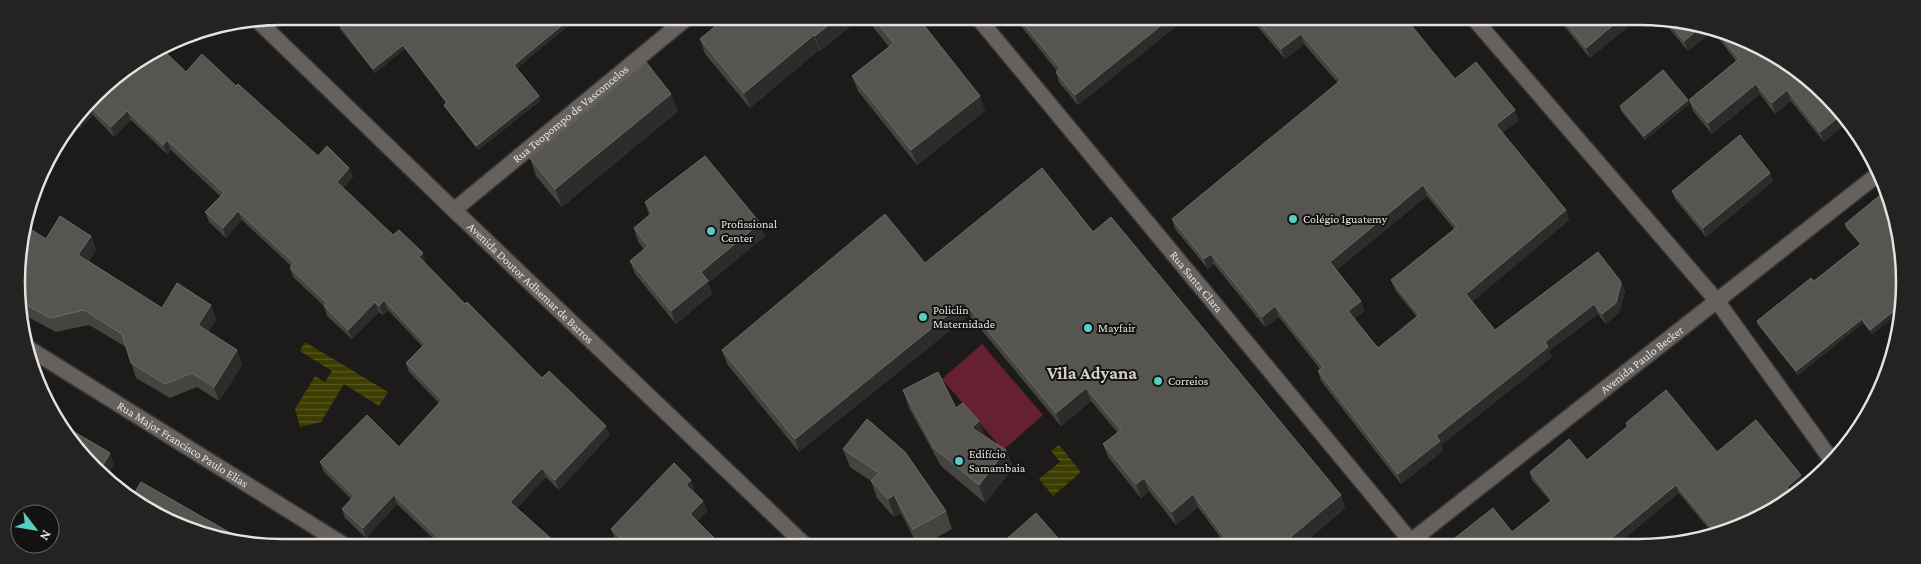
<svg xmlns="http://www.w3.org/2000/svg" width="1921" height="564" viewBox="0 0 1921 564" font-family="'Crimson Pro',serif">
<defs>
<pattern id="water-rules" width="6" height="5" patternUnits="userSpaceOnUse" patternTransform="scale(1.25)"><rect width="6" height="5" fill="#3d3d00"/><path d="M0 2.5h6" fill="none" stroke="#595925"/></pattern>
</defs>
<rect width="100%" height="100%" fill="#1d1b1a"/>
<polygon fill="#662034" points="982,344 1043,415 1003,450 942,379"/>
<g fill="url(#water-rules)">
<polygon points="305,342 388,392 379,406 344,384 321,422 300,427 295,409 315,376 325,382 332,371 300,351"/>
<polygon points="1059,445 1081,472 1053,496 1039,479 1060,462 1051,451"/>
</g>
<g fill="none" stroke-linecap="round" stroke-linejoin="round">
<g stroke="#383735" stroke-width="18">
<g id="street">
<path id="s1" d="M 979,19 L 1414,545"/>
<polyline points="1476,21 1717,301 1833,462"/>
<path id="s2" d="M 454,210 L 687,18"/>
<path id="s3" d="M 25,346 L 341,543"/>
<path id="s4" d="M 1406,545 L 1877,175"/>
</g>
</g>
<g stroke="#383735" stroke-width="18">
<g id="secondary">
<path id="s5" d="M 258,21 L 454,210 L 804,544"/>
</g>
</g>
<use href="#street" stroke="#64615f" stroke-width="15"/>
<use href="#secondary" stroke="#64615f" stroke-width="15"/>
</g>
<g fill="#454441" fill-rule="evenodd">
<polygon points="579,17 517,68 539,96 540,101 478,150 446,109 444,105 446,103 405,49 375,73 340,29 339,24"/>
<polygon points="725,18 860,18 820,51 819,50 750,108 705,54 700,39"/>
<polygon points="866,18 919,19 985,111 917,165 858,91 852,76 889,47"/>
<polygon points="1018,19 1185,19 1078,105 1059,82 1056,72 1057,71 1021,26"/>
<path d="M 1252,20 L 1410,20 L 1411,22 L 1409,23 L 1455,79 L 1519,120 L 1502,133 L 1566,210 L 1569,220 L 1472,302 L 1495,330 L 1621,282 L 1625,292 L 1619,313 L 1606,324 L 1598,314 L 1549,351 L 1552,357 L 1441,445 L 1443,451 L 1401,484 L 1321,381 L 1318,371 L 1320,369 L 1279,317 L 1265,327 L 1214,264 L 1208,269 L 1175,229 L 1172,219 L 1338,83 L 1304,44 L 1285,59 ZM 1427,196 L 1454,229 L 1391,280 L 1395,290 L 1417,317 L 1378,348 L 1354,319 L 1364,311 L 1361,301 L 1336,270 Z"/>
<polygon points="1560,21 1635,21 1590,58"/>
<polygon points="1663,21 1691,21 1786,61 1848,122 1824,142 1791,101 1775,114 1760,94 1712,134 1693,111 1689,100 1736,61 1713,31 1688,51"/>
<polygon points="186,72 236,86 318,156 349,168 353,177 343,188 393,235 426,263 426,264 465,304 542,378 610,435 559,490 546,477 517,508 556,543 438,543 397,504 366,538 345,518 342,509 351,499 324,472 320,462 399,447 439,403 409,372 406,363 422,346 388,310 383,315 379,312 352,339 327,316 324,306 293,277 290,268 291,266 242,220 226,238 209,222 205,212 221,197 171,150 167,154 131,120 114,137 93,115 80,128 75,123 107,82"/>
<polygon points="1689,104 1645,140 1621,111 1620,106"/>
<polygon points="678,111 562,207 536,176 530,158"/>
<polygon points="1770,173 1773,181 1706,237 1675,199 1672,191"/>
<polygon points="645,202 765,236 708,283 712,294 676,324 635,274 630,261 644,249 638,242 634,228 649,215"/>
<polygon points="1845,224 1900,230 1900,312 1872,334 1863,323 1798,375 1758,325 1757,321 1814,281 1860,244 1846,228"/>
<polygon points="1093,232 1341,495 1345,508 1302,545 1226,545 1198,507 1176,525 1149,491 1141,498 1108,457 1103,444 1118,433 1091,401 1061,426 969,315 799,452 727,364 722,350 925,263"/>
<polygon points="91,236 96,250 89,261 162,308 211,305 216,320 208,332 237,350 242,365 219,401 197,387 170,398 136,378 126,347 89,325 56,332 24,315 21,307 17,264 46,239"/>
<polygon points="903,390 956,408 985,436 1006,450 1013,468 985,503 941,466 909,408"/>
<polygon points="1626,423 1717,452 1804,483 1756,520 1713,534 1679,493 1616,545 1586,545 1585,544 1583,545 1451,545 1450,542 1512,532 1550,501 1532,480 1530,472 1587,460 1627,427"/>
<polygon points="843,449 946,511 952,529 925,544 917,544 901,513 894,517 877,498 871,481 850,467"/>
<polygon points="691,480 694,490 693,491 703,501 707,511 697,521 720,544 620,543 615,539 611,529"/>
</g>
<g fill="#2e2c2a">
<polygon points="572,17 579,17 516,69 514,65"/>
<polygon points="837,18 860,18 820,51 815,36"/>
<polygon points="1169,19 1185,19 1078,105 1075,95"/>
<polygon points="1618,21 1635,21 1590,58 1586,48"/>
<polygon points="1702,26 1713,31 1688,51 1684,41"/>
<polygon points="1301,34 1304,44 1285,59 1281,49"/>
<polygon points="814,35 819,50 750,108 744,93"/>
<polygon points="403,45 405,49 375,73 373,69"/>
<polygon points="1756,84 1760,94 1712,134 1708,123"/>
<polygon points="1787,90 1791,101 1775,114 1772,103"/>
<polygon points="671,94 678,111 562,207 555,189"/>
<polygon points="539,96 540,101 478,150 476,146"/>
<polygon points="980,96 985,111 917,165 911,150"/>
<polygon points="1688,100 1689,104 1645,140 1644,136"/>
<polygon points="89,106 93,115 80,128 77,121"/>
<polygon points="1515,110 1519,120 1500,135 1496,125"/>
<polygon points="127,111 131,120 114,137 111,127"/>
<polygon points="1841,115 1848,122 1824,142 1820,132"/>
<polygon points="167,140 171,150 167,154 163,145"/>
<polygon points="349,168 353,177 340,192 337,182"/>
<polygon points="1770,173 1773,181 1706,237 1703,228"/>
<polygon points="1423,185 1427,196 1333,272 1330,262"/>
<polygon points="1566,210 1569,220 1470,304 1466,294"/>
<polygon points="238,211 242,220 226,238 223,228"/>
<polygon points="760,223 765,236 708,283 712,294 676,324 671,311 701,272"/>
<polygon points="91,236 96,250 84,269 78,255"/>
<polygon points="423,253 426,263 423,267 419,257"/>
<polygon points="1211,254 1214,264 1208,269 1204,259"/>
<polygon points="1621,282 1625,292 1619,313 1606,324 1602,314"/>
<polygon points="384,300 388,310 383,315 379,306"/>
<polygon points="1361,301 1364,311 1351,321 1348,311"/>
<polygon points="375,302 379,312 352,339 348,330"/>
<polygon points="964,302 969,315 799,452 795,439"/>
<polygon points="1594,304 1598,314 1549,351 1552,357 1441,445 1443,451 1401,484 1398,474 1436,436 1545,342"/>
<polygon points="211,305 216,320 203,340 198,325"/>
<polygon points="1275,306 1279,317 1265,327 1262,317"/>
<polygon points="1900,306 1900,312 1872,334 1870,330"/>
<polygon points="1862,319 1863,323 1798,375 1796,371"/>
<polygon points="237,350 242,365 219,401 214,387"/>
<polygon points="1086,388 1091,401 1061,426 1056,413"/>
<polygon points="979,421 986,438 972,428"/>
<polygon points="606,426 610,435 559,490 555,480"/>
<polygon points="1006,450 1013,468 985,503 979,485"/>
<polygon points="110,453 114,465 107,477 100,470"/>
<polygon points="542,468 546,477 514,512 510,502"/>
<polygon points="1801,475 1804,483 1790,495 1787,487"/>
<polygon points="1144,478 1149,491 1141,498 1136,484"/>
<polygon points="691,480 694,490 690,495 686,485"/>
<polygon points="1676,485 1679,493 1616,545 1603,545"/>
<polygon points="1193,494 1198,507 1176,525 1172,512"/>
<polygon points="394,495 397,504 366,538 363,528"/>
<polygon points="894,495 901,513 894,517 888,499"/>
<polygon points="1341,495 1345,508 1302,545 1281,545"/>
<polygon points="703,501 707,511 694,525 690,514"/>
<polygon points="1582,536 1585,544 1583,545 1570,545"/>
</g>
<g fill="#565552" stroke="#6c6b69" fill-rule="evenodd">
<polygon points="348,16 572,17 514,65 539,96 476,146 444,105 447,102 403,45 373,69 339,24"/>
<polygon points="725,18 837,18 815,36 814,35 744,93 700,39"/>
<polygon points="873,18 919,19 980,96 911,150 852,76 894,43"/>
<polygon points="1020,19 1169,19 1075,95 1056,72 1060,68"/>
<path d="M 1257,20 L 1407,20 L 1455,79 L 1476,62 L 1515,110 L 1496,125 L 1566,210 L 1466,294 L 1495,330 L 1598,252 L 1621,282 L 1616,303 L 1602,314 L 1594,304 L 1545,342 L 1548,347 L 1436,436 L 1440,441 L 1398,474 L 1318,371 L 1323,367 L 1275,306 L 1262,317 L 1211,254 L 1204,259 L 1172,219 L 1341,80 L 1301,34 L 1281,49 ZM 1423,185 L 1457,227 L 1391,280 L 1419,315 L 1378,348 L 1348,311 L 1361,301 L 1330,262 Z"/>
<polygon points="1564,21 1618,21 1586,48"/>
<polygon points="1668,21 1691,21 1702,26 1684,41"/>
<polygon points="1718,33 1786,61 1841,115 1820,132 1787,90 1772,103 1756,84 1708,123 1689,100 1739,59"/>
<polygon points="161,48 186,72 202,54 236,86 238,84 318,156 327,146 349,168 337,182 393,235 399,230 423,253 419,257 465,304 467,302 542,378 549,371 606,426 555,480 542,468 510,502 556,543 444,543 394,495 363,528 342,509 354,496 320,462 367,415 399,447 442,400 406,363 425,344 384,300 379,306 375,302 348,330 324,306 327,303 290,268 294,263 238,211 223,228 205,212 224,193 167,140 163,145 127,111 111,127 89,106 85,110 107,82"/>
<polygon points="646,62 671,94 555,189 530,158"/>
<polygon points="1663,70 1688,100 1644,136 1620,106"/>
<polygon points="1740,135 1770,173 1703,228 1672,191"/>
<polygon points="705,156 760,223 701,272 708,281 671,311 630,261 648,246 634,228 652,213 645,202"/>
<polygon points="1042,168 1093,232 1111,217 1341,495 1281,545 1230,545 1193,494 1172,512 1144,478 1136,484 1103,444 1121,430 1086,388 1056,413 964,302 795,439 722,350 885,214 925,263"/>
<polygon points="1884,192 1900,230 1900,306 1870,330 1862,319 1796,371 1757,321 1811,278 1814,281 1861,244 1845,224"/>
<polygon points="60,216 83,231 91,236 78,255 162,308 177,283 211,305 198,325 237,350 214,387 192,373 165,384 131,363 122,334 84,310 50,318 21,302 17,264 27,227 46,239"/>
<polygon points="938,372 956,408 963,403 979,421 972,428 1006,450 979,485 934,448 903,390"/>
<polygon points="1666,390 1717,452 1756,420 1801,475 1787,487 1793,494 1756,520 1716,533 1676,485 1603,545 1590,545 1582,536 1570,545 1452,545 1450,542 1493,508 1512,532 1552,500 1530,472 1569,439 1587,460 1628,426 1626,423"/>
<polygon points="867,419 905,452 946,511 913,529 894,495 888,499 871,481 879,473 843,449"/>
<polygon points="61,424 110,453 100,470 71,444"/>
<polygon points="674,463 691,480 686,485 703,501 690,514 720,544 627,543 611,529"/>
<polygon points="141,482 248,543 230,543 135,503 131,499"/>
<polygon points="1036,513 1063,544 1001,544"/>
<polygon points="744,538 750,544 738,544"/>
</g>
<g fill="#56cec3" stroke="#141211" stroke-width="2">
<circle cx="1293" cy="219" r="5"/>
<circle cx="711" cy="231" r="5"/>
<circle cx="923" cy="317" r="5"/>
<circle cx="1088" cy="328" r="5"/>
<circle cx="1158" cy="381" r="5"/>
<circle cx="959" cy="461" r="5"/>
</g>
<g text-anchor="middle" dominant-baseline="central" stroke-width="4" stroke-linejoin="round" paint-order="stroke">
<g font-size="12" fill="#e4e3e1" stroke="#141211">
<text stroke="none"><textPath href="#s2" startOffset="151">Rua Teopompo de Vasconcelos</textPath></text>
<text stroke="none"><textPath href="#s1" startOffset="341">Rua Santa Clara</textPath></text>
<text stroke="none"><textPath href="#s5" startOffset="378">Avenida Doutor Adhemar de Barros</textPath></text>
<text stroke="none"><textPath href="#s4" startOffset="300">Avenida Paulo Becker</textPath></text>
<text stroke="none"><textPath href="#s3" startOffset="186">Rua Major Francisco Paulo Elias</textPath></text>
</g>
<g font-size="12" fill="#e4e3e1" stroke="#141211" text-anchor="start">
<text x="1303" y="219">Colégio Iguatemy</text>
<text x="721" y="224">Profissional<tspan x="721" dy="14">Center</tspan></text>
<text x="933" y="310">Policlin<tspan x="933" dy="14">Maternidade</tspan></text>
<text x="1098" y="328">Mayfair</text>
<text x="1168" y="381">Correios</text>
<text x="969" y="454">Edifício<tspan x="969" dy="14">Samambaia</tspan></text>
</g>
<g font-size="18" font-weight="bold" fill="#d1cecc" stroke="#141211">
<text x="1092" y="373">Vila Adyana</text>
</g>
</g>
<path d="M0 0H1921V564H0ZM282 25H1639A257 257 0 0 1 1896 282V282A257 257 0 0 1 1639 539H282A257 257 0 0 1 25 282V282A257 257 0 0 1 282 25Z" fill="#252322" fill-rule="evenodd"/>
<path fill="none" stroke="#e4e3e1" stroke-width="2.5" d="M282 25H1639A257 257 0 0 1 1896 282V282A257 257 0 0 1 1639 539H282A257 257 0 0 1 25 282V282A257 257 0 0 1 282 25Z"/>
<g transform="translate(35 529) rotate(121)"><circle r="24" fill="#141211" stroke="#676664"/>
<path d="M0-4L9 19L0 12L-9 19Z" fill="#56cec3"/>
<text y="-8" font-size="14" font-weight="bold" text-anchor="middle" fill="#e4e3e1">N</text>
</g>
</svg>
